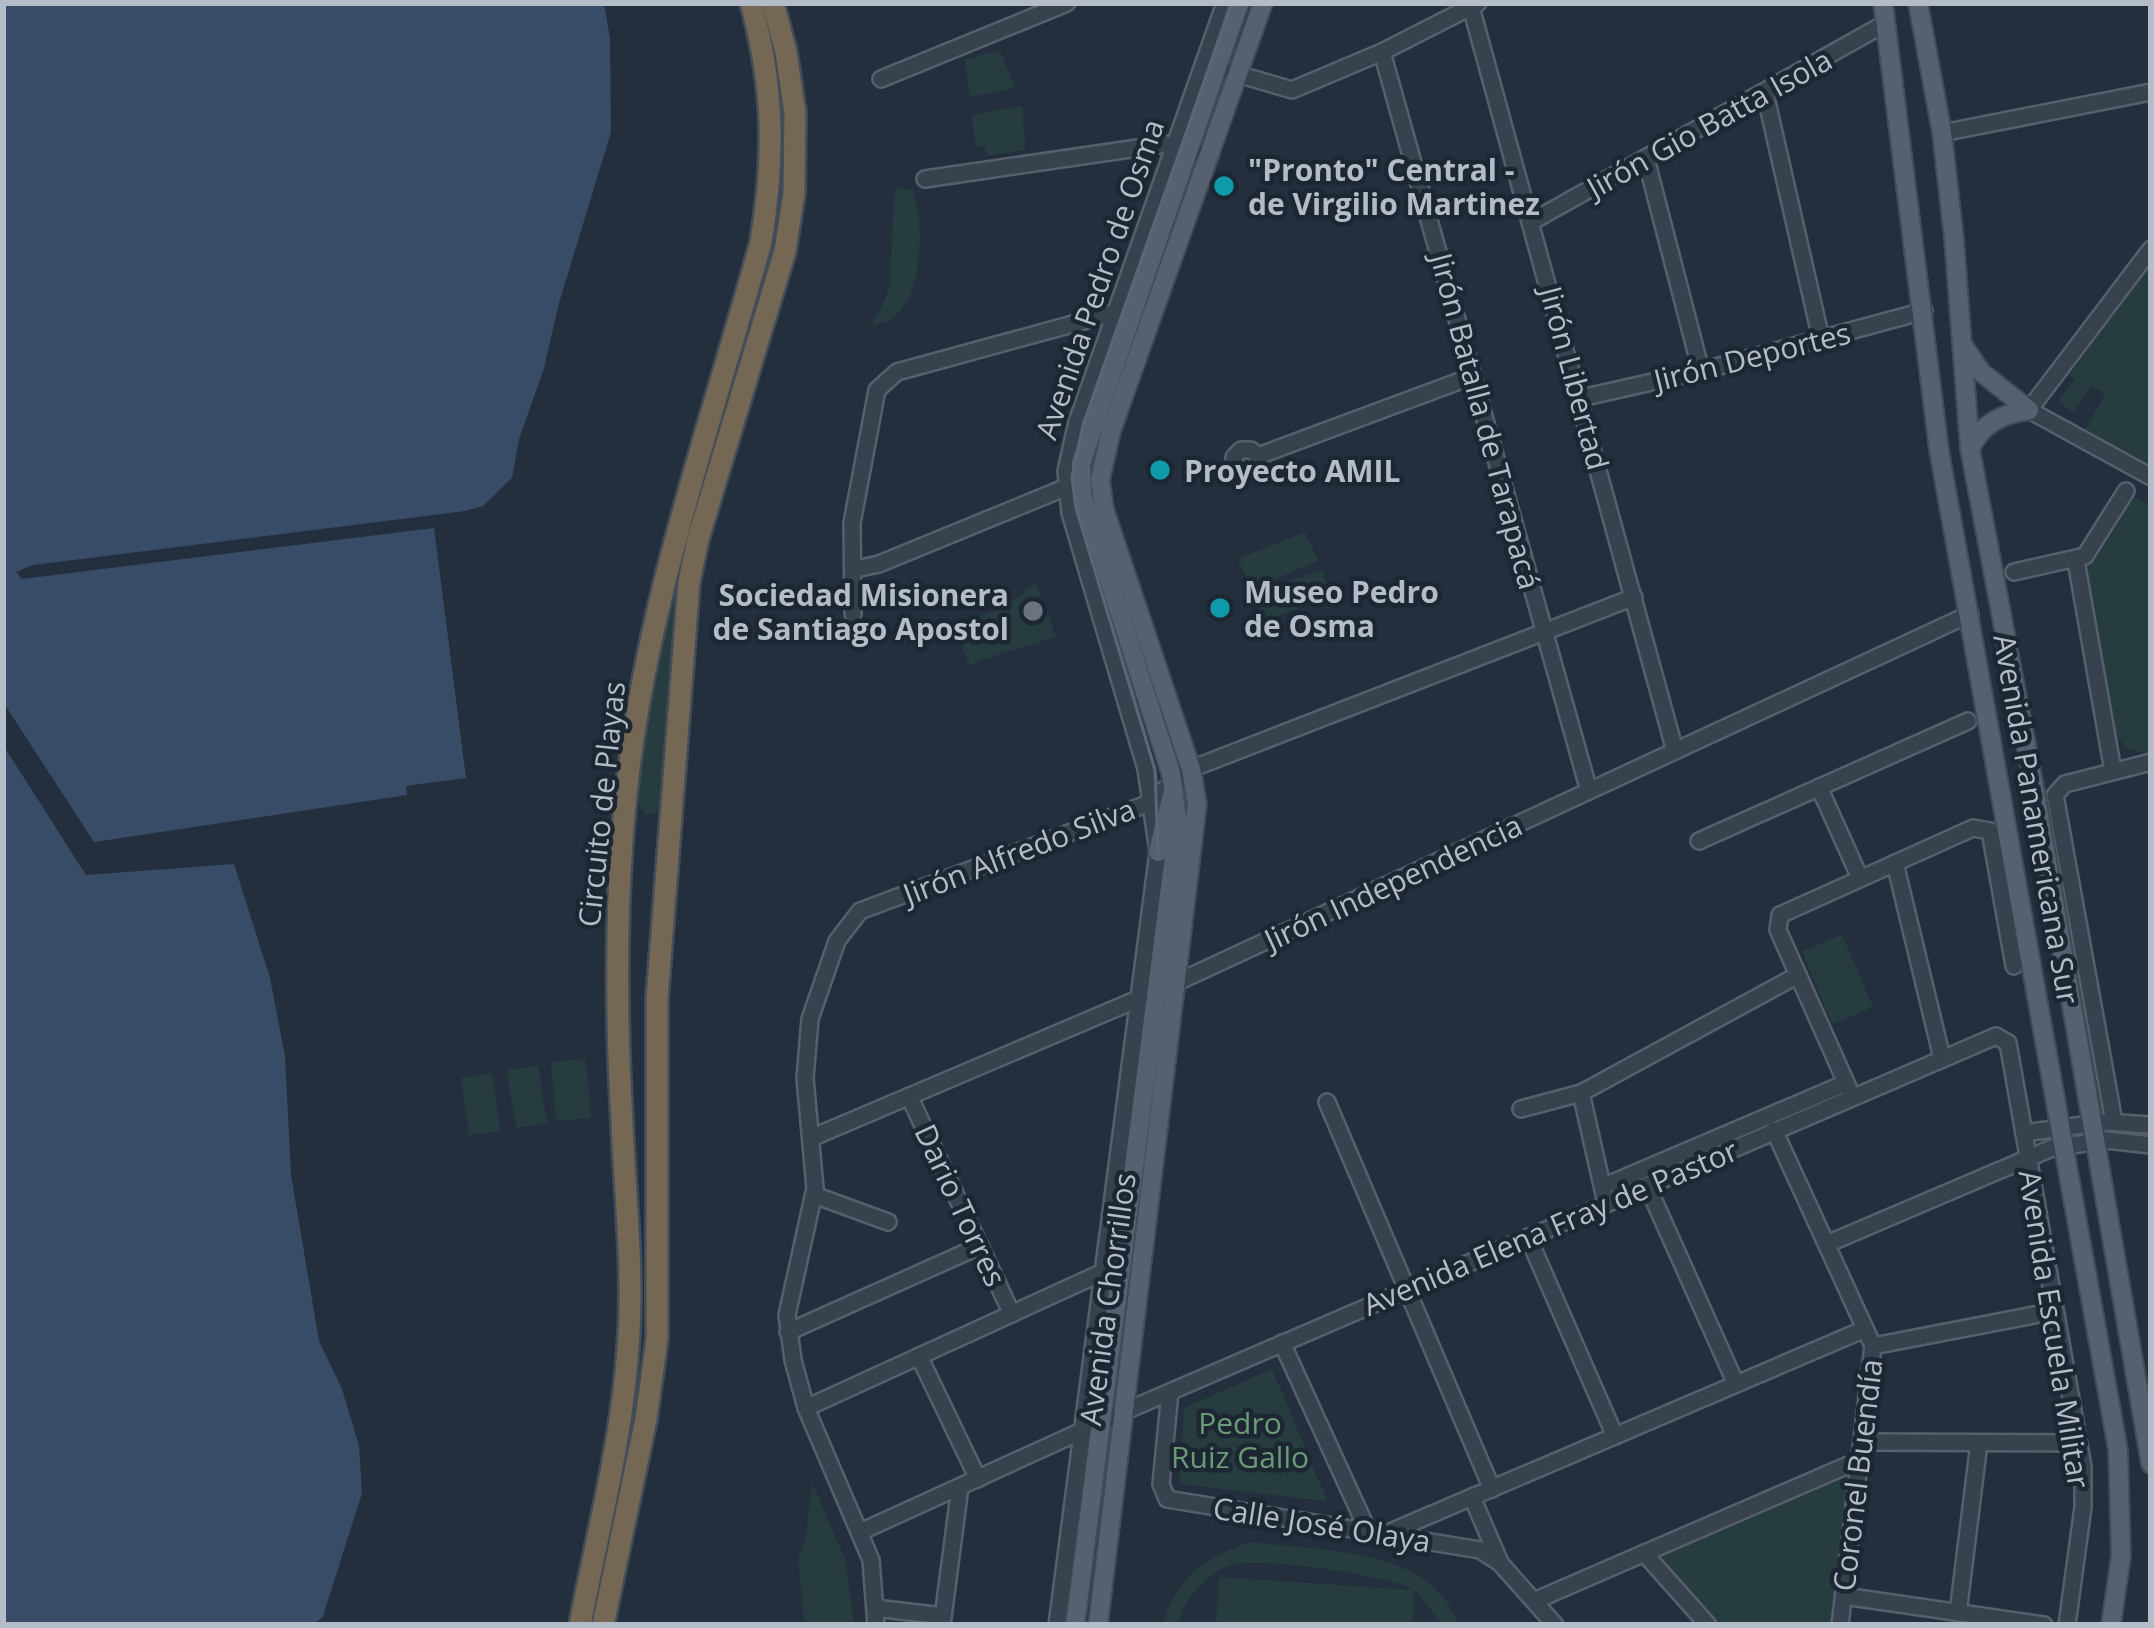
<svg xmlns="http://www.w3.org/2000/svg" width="2154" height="1628" viewBox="0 0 2154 1628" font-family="'Open Sans',sans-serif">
<rect width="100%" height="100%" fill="#242f3e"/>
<g fill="#263c3f">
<polygon points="999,50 1015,88 970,97 965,60"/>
<polygon points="1022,106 1025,150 987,156 985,146 976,146 972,115"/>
<path d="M 895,188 L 913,190 C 924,224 924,296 891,319 C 886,323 879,323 872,326 L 889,291 Z"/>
<polygon points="2151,265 2151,466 2085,431 2105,393 2091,386 2073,412 2058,401 2075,379 2069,375"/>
<polygon points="2133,496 2151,506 2151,754 2127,749 2115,734 2085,565 2105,546"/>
<polygon points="1305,532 1318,561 1259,586 1246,577 1238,559"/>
<polygon points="675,553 683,557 662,797 656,813 645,815 639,806 637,787"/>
<polygon points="1322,570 1328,588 1306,595 1299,608 1264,621 1258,604 1261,591"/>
<path d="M 1036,583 L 1056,636 C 1026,648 999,653 969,665 L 954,625 L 1003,608 Z"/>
<polygon points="1842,935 1873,1007 1832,1024 1802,951"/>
<polygon points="585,1059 591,1118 557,1121 551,1062"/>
<polygon points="538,1066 547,1124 516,1128 507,1070"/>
<polygon points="492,1073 500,1131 469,1135 461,1078"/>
<polygon points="1272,1369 1327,1501 1180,1484 1184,1408"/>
<polygon points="1844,1474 1850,1479 1832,1625 1715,1625 1659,1561 1660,1553"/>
<polygon points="812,1483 845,1559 854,1625 805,1625 798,1559 806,1538"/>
<path d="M 1251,1542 C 1321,1552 1430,1545 1459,1625 L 1443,1625 L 1415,1591 L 1412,1625 L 1216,1625 L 1219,1577 L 1414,1590 C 1394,1576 1256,1556 1232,1565 C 1205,1574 1184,1598 1178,1625 L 1163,1625 C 1174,1579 1207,1556 1251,1542 Z"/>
</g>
<g fill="#394c67">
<polygon points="3,3 604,3 610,39 611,132 559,303 544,368 519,439 512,478 483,506 465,511 33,565 16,572 22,579 434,528 466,778 406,786 407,795 94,842 3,702"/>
<polygon points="3,745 86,875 234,864 270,978 285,1056 291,1175 319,1341 342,1389 359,1446 362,1493 323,1616 314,1625 3,1625"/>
</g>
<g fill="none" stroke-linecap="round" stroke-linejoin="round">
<g stroke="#565f6c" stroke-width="20">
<g id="minor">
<polyline points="1471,7 1675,751"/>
<polyline points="1382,52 1589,791"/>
<polyline points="1227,71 1292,90 1382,52 1478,3"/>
<polyline points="881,79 1067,3"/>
<polyline points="1765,93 1821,339"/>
<polyline points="1942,133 2151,92"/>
<polyline points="1646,159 1701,371"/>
<polyline points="925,179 1165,144 1210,156"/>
<polyline points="1531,222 1886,23"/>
<polyline points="2151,249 2029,410 2151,477"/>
<polyline points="1581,398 1701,371 1924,311"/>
<polyline points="1258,456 1258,466 1251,472 1242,473 1235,467 1234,457 1241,450 1251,450 1258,456 1473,376"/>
<polyline points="2076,561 2113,771"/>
<polyline points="855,569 879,564 1074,484"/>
<polyline points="2014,572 2085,556 2126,491"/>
<polyline points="853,614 852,523 877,390 897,372 1124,310"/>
<polyline points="1819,787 1860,878"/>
<polyline points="1699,841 1968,721"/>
<polyline points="1895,863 1942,1058"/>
<polyline points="1167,987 1970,614"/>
<polyline points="1581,1093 1606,1203"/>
<polyline points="909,1096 1012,1314"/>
<polyline points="1852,1096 1778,930 1780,915 1973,828 1990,831 2014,966"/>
<polyline points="1327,1102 1492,1489"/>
<polyline points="1521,1109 1581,1093 1798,975"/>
<polyline points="2114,1122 2055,795 2065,784 2151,762"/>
<polyline points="1774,1130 1873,1346 1840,1625"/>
<polyline points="2024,1133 2105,1122 2151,1125"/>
<polyline points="811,1138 1145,996"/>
<polyline points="1612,1183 1839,1086"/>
<polyline points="1647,1185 1736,1384"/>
<polyline points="814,1195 888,1222"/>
<polyline points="1528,1237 1615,1436"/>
<polyline points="1827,1244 2052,1148 2106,1140 2151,1145"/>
<polyline points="788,1332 980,1246"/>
<polyline points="1282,1343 1368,1531"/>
<polyline points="1873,1346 2055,1311"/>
<polyline points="919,1356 978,1479"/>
<polyline points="1170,1392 1161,1484 1167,1499 1480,1550 1500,1563 1555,1625"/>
<polyline points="806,1408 1103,1272"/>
<polyline points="1863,1442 2078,1443"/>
<polyline points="1472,1497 1499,1560"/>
<polyline points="860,1532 1121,1413 1996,1036 2008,1043 2083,1467 2083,1507 2067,1625"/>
<polyline points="1388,1533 1865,1329"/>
<polyline points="1644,1553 1708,1625"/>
<polyline points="1844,1596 2044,1625"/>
<polyline points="1534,1601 1848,1465 1860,1463"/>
<polyline points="875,1608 943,1616"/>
<polyline points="1958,1613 1979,1443"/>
<polyline points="876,1625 871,1560 806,1408 793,1360 787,1315 815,1188 805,1078 810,1019 837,941 860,911 1144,805 1191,769 1634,597"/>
<polyline points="942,1625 960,1487"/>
<polyline points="1057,1625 1158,852 1146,769 1070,513 1066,471 1077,422 1225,3"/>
</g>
</g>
<g stroke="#414a57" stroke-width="22">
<g id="major">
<polyline points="1883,3 1939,450 2118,1450 2121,1556 2111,1625"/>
<polyline points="1918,3 1942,133 1954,239 1970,449 2035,792 2151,1464"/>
<polyline points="1964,347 1981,372 2029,410"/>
<path d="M 1970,449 C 1982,423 2002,414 2029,410"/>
<polyline points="1158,852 1172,795"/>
<polyline points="1075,1625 1178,826 1171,773 1082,495 1081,463 1239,3"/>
<polyline points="1098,1625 1197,804 1191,769 1104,509 1100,480 1111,431 1263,3"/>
</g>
</g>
<g stroke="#434c59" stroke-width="26">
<g id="highway">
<path d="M 580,1625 C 597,1534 622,1441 628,1348 C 634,1273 625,1197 622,1122 C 616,1016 615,911 625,805 C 643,612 710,428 761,242 C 775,156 774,87 751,3"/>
<polyline points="603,1625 646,1419 657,1339 657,999 689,582 698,539 785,251 794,193 795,113 786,52 773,3"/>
</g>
</g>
<use href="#minor" stroke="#38414e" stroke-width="15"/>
<use href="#major" stroke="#56606e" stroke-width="18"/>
<use href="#highway" stroke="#746855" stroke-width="21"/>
<polyline stroke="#5a6575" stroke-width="3" points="1158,852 1155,770 1076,508 1072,477 1083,425 1232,3"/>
</g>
<g fill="#0f9aa8" stroke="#1d2633" stroke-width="4.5">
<circle cx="1224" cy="186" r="12"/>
<circle cx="1160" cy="470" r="12"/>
<circle cx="1220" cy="608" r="12"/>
</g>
<circle fill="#6b7280" stroke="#1d2633" stroke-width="4.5" cx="1033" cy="611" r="12"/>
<g text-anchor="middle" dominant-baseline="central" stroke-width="9" stroke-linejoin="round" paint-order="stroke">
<g font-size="30" fill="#b4bcc9" stroke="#1d2633">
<text transform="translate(1709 123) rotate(-29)">Jirón Gio Batta Isola</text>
<text transform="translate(1099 279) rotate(-71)">Avenida Pedro de Osma</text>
<text transform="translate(1752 356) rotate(-14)">Jirón Deportes</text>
<text transform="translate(1575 378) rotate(75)">Jirón Libertad</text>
<text transform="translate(1486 421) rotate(75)">Jirón Batalla de Tarapacá</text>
<text transform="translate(601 804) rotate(-84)">Circuito de Playas</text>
<text transform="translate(2037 819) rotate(80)">Avenida Panamericana Sur</text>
<text transform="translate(1019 851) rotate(-21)">Jirón Alfredo Silva</text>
<text transform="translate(1393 882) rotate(-25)">Jirón Independencia</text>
<text transform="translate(961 1205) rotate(65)">Dario Torres</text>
<text transform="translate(1550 1227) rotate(-23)">Avenida Elena Fray de Pastor</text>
<text transform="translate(1107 1299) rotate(-82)">Avenida Chorrillos</text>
<text transform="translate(2055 1329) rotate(81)">Avenida Escuela Militar</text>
<text transform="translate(1857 1475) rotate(-83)">Coronel Buendía</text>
<text transform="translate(1322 1524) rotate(9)">Calle José Olaya</text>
</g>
<g font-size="30" font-weight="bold" fill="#b4bcc9" stroke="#1d2633" text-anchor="start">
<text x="1248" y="169">"Pronto" Central -<tspan x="1248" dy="34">de Virgilio Martinez</tspan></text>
<text x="1184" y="470">Proyecto AMIL</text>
<text x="1244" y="591">Museo Pedro<tspan x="1244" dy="34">de Osma</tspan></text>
<text x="1009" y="594" text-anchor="end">Sociedad Misionera<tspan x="1009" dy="34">de Santiago Apostol</tspan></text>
</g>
<g font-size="30" fill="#6b9a76" stroke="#1d2633">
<text x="1240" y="1422">Pedro<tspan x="1240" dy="34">Ruiz Gallo</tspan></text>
</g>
</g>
<rect width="2154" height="1628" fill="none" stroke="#b4bcc9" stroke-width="12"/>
</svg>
